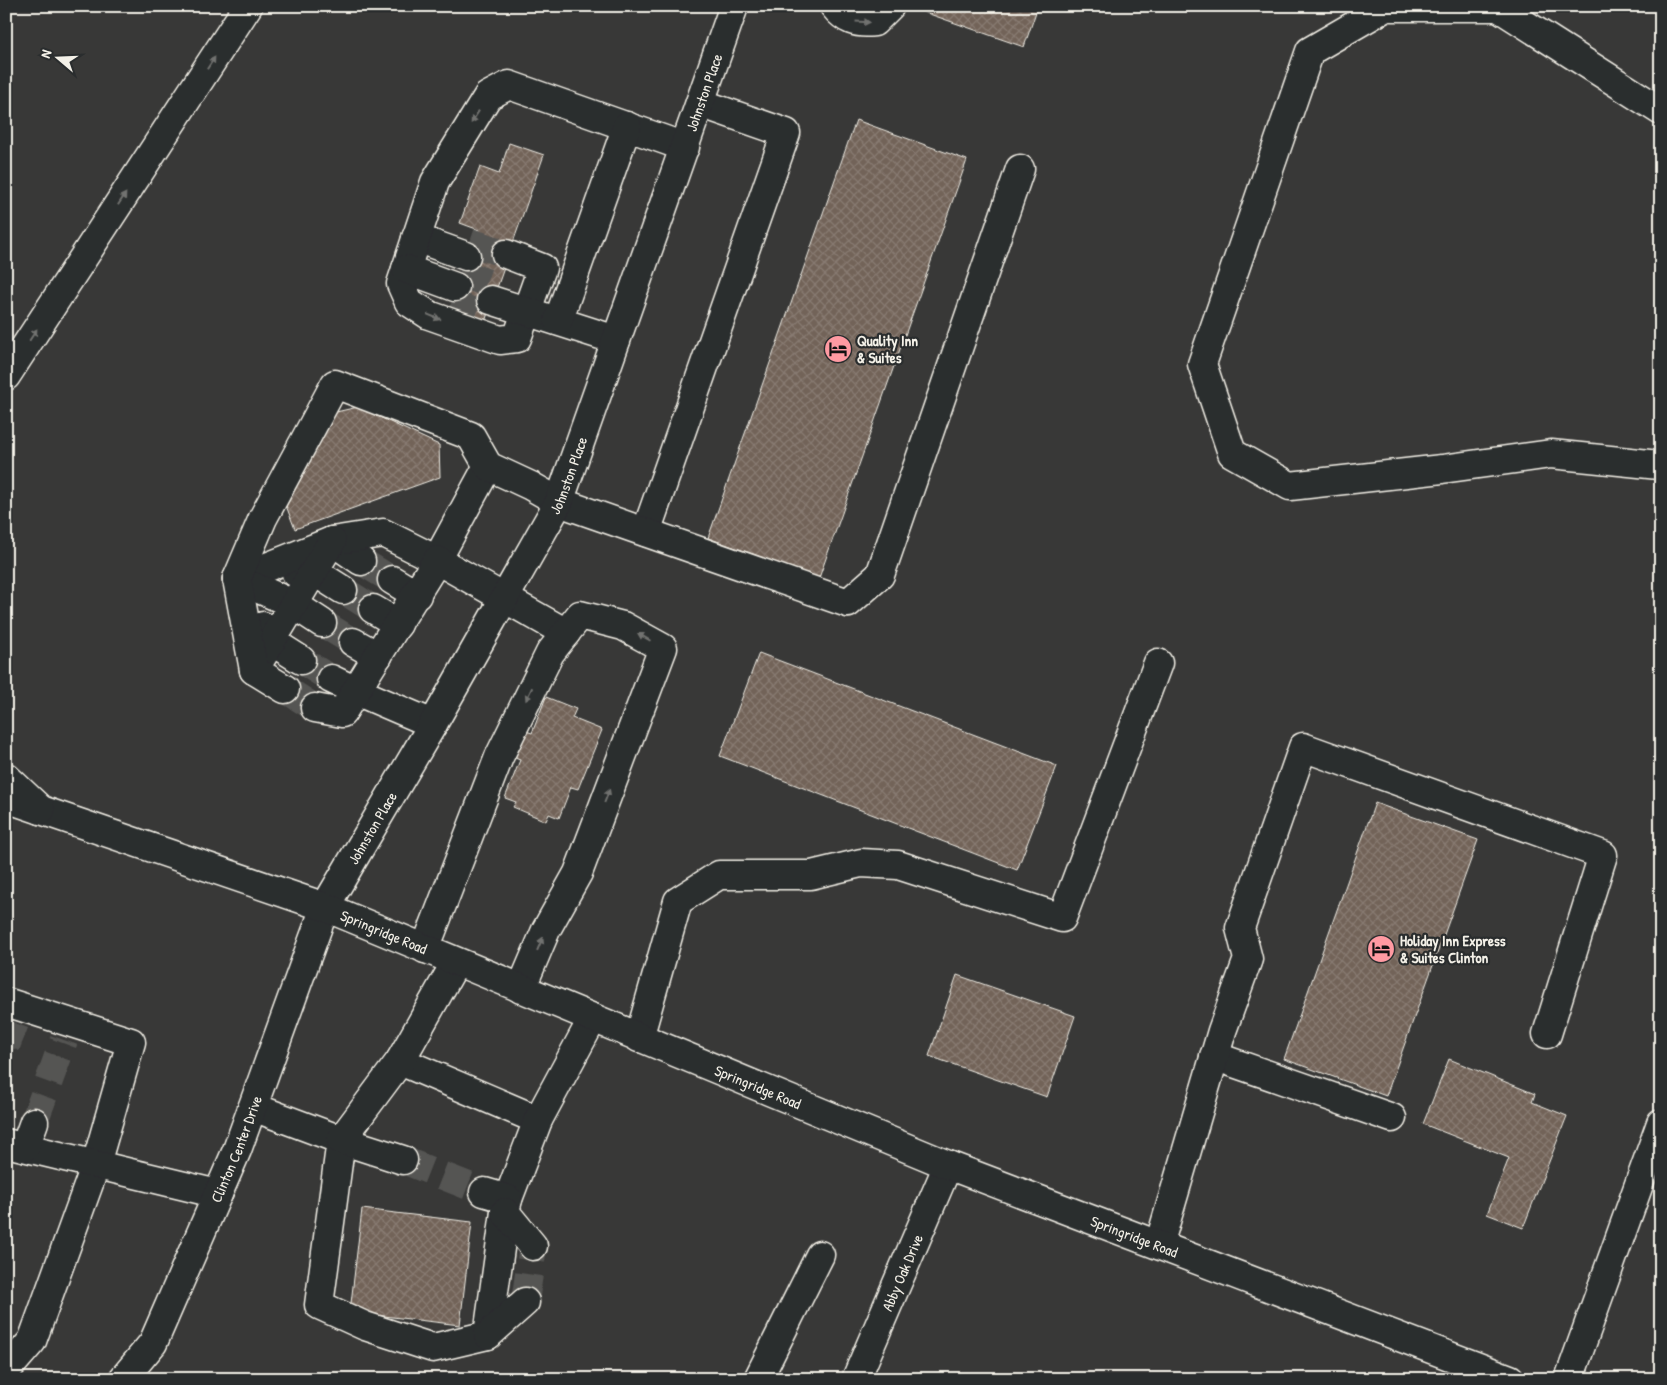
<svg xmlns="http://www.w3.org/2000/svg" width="1667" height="1385" viewBox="0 0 1667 1385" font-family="'Patrick Hand',sans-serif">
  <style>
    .building { fill: url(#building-cross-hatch); stroke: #f4f1e8 }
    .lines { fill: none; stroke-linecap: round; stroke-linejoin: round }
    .minor-tunnel { stroke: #545452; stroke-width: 28; stroke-dasharray: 28 14; stroke-linecap: butt }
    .minor-casing { stroke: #f4f1e8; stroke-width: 31 }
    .major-casing { stroke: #f4f1e8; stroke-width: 31 }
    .highway-casing { stroke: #f4f1e8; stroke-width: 31 }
    .minor { stroke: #2a2d2e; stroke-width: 28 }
    .major { stroke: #2a2d2e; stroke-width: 28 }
    .highway { stroke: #2a2d2e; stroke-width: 28 }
    .oneway { fill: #71726f }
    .labels { text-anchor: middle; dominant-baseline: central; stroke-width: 4.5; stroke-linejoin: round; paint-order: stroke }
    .street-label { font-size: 15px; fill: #f4f1e8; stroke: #2a2d2e }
    .poi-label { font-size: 15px; font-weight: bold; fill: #f4f1e8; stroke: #2a2d2e; text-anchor: start }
  </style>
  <defs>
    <pattern id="building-cross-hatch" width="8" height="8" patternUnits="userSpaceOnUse" patternTransform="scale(1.25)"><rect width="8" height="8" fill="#726359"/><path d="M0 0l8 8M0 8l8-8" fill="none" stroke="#877a71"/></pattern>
  </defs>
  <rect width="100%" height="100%" fill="#383837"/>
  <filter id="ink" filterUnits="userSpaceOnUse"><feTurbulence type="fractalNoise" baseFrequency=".02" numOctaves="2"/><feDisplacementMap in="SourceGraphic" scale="10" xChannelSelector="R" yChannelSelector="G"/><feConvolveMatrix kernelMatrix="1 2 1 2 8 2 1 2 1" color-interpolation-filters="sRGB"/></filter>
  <g filter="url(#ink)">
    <path class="building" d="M 916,6 L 1038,6 L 1024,47 L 915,9 Z
      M 856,120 L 967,160 L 819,578 L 708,538 Z
      M 509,143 L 544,155 L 482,330 L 447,318 L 479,230 L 460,223 L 480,167 L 499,174 Z
      M 358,407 L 439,445 L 440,477 L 295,529 L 285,503 L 336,412 Z
      M 759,653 L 1057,766 L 1017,870 L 720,756 Z
      M 546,697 L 576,709 L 572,718 L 602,730 L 578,789 L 571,787 L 559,818 L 549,814 L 546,821 L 513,807 L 516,802 L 505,798 L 520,760 L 515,758 L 526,731 L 532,733 Z
      M 1375,803 L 1478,840 L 1386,1096 L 1284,1059 Z
      M 957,975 L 1075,1016 L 1047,1097 L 929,1056 Z
      M 1449,1059 L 1535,1094 L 1532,1102 L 1567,1116 L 1523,1228 L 1487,1214 L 1509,1158 L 1423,1124 Z
      M 362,1209 L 472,1222 L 460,1325 L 350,1312 Z"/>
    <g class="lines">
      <path class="minor-tunnel" d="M 470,242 L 506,254
        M 460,273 L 496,286
        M 451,303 L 487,317
        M 361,561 L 392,580
        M 343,590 L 373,609
        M 322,623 L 353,642
        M 301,660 L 331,679
        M 285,689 L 315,708
        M 6,1046 L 15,1023
        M 34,1122 L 64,1040
        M 403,1160 L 484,1192
        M 525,1302 L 533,1246"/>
      <g class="minor-casing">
        <g id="minor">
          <path d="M 834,6 C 845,20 856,24 874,22 L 890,6"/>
          <path d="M 416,238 L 466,256"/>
          <path d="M 506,254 L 542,268 L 517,338 L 500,340 L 429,315 L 409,302 L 401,284 L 435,182 L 488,96 L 509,85 L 685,147"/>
          <path d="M 406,269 L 455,287"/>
          <path d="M 491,300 L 616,340"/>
          <path d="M 558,321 L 627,126"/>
          <path d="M 1659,465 L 1551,454 L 1442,469 L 1290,486 L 1232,453 L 1202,364 L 1310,51 L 1386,7 L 1498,7 L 1661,111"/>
          <path d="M 646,532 L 786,133 L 700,103"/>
          <path d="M 332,541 L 361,561"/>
          <path d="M 296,573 L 313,571 L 343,590"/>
          <path d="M 237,579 L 332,541 L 383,533 L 437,560 L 488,466"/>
          <path d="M 237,579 L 293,604 L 322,623"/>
          <path d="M 392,580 L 417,595"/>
          <path d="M 373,609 L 398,624"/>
          <path d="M 263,626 L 271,641 L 301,660"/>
          <path d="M 353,642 L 378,656"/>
          <path d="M 254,670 L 332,541"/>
          <path d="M 331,679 L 356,691 L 433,724"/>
          <path d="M 285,689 L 254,670 L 237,579 L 263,518 L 335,384 L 471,436 L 488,466 L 531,486 L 559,502 L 848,603 L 880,575 L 1020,169"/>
          <path d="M 315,708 L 342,713 L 437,560 L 566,633"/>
          <path d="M 425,949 L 499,757 L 550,653 L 580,615 L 623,626 L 663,648 L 578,873 L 546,930 L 521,989"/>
          <path d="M 6,1002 L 131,1042 L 96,1164 L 32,1341 L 6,1371"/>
          <path d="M 639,1038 L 678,901 L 719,875 L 811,875 L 861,863 L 898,865 L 1062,918 L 1158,663"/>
          <path d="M 1214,1056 L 1392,1118"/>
          <path d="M 400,1061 L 538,1120"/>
          <path d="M 253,1107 L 341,1140 L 319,1305 L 365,1326 L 433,1348 L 488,1335 L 505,1212 L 508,1199 L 538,1120 L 593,1018"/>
          <path d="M 6,1143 L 218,1194"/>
          <path d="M 25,1147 L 34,1122"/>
          <path d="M 403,1160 L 341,1140 L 400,1061 L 456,962"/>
          <path d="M 484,1192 L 508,1199"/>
          <path d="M 505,1212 L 533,1246"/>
          <path d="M 1159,1245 L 1222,1031 L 1248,959 L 1240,928 L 1303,747 L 1603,855 L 1547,1034"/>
          <path d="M 488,1335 L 525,1302"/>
          <path id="s1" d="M 123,1379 L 153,1343 L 237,1150 L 325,907 L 433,724 L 559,502 L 734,6"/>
          <path d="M 758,1379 L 820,1255"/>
          <path id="s2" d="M 856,1379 L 948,1165"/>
          <path d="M 1569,1379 L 1661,1123"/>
        </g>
      </g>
      <g class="major-casing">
        <g id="major">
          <path id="s3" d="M 6,798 L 325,907 L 948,1165 L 1510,1379"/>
        </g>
      </g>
      <g class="highway-casing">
        <path id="highway" d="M 6,376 L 248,6
          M 6,777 L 41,810"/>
      </g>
      <use href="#minor" class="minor"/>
      <use href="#major" class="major"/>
      <use href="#highway" class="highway"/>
    </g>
    <defs><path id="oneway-solid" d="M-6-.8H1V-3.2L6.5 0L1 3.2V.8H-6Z" transform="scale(1.25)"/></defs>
    <g class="oneway">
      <use href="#oneway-solid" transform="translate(863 22) rotate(4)"/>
      <use href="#oneway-solid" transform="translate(211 63) rotate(-57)"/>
      <use href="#oneway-solid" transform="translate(475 117) rotate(122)"/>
      <use href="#oneway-solid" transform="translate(122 199) rotate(-57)"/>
      <use href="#oneway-solid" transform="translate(434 317) rotate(22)"/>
      <use href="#oneway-solid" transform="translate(33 335) rotate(-57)"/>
      <use href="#oneway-solid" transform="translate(644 637) rotate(-150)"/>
      <use href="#oneway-solid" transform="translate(529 694) rotate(116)"/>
      <use href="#oneway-solid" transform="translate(607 796) rotate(-69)"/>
      <use href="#oneway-solid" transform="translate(540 944) rotate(-67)"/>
    </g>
  </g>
  <defs>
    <g id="hotel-disc" transform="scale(1.4375)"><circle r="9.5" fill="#ff9aa2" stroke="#2a2d2e"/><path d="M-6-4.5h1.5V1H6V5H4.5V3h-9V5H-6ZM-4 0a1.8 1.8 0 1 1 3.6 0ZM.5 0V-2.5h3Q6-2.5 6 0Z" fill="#111"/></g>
  </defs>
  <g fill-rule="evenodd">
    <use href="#hotel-disc" x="838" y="349"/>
    <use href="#hotel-disc" x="1381" y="949"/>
  </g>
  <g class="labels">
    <g class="street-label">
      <text stroke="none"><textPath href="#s1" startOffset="1418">Johnston Place</textPath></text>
      <text stroke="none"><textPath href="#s1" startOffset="1012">Johnston Place</textPath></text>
      <text stroke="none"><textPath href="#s1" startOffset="608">Johnston Place</textPath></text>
      <text stroke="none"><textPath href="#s3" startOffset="401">Springridge Road</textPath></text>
      <text stroke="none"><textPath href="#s3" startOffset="806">Springridge Road</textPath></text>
      <text stroke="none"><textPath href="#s1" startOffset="258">Clinton Center Drive</textPath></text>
      <text stroke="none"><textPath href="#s3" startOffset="1211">Springridge Road</textPath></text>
      <text stroke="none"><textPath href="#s2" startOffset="116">Abby Oak Drive</textPath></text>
    </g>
    <g class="poi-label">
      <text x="857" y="340">Quality Inn<tspan x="857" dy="17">&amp; Suites</tspan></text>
      <text x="1400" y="940">Holiday Inn Express<tspan x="1400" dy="17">&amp; Suites Clinton</tspan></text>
    </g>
  </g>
  <rect width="1667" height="1385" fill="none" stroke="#2a2d2e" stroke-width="25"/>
  <rect x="12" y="12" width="1642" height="1360" fill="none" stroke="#f4f1e8" stroke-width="2" filter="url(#ink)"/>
  <g transform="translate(58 58) rotate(289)" stroke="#2a2d2e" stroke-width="4" paint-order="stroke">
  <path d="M0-4L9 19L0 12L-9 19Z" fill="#f4f1e8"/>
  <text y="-8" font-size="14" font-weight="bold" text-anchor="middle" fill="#f4f1e8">N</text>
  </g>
</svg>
